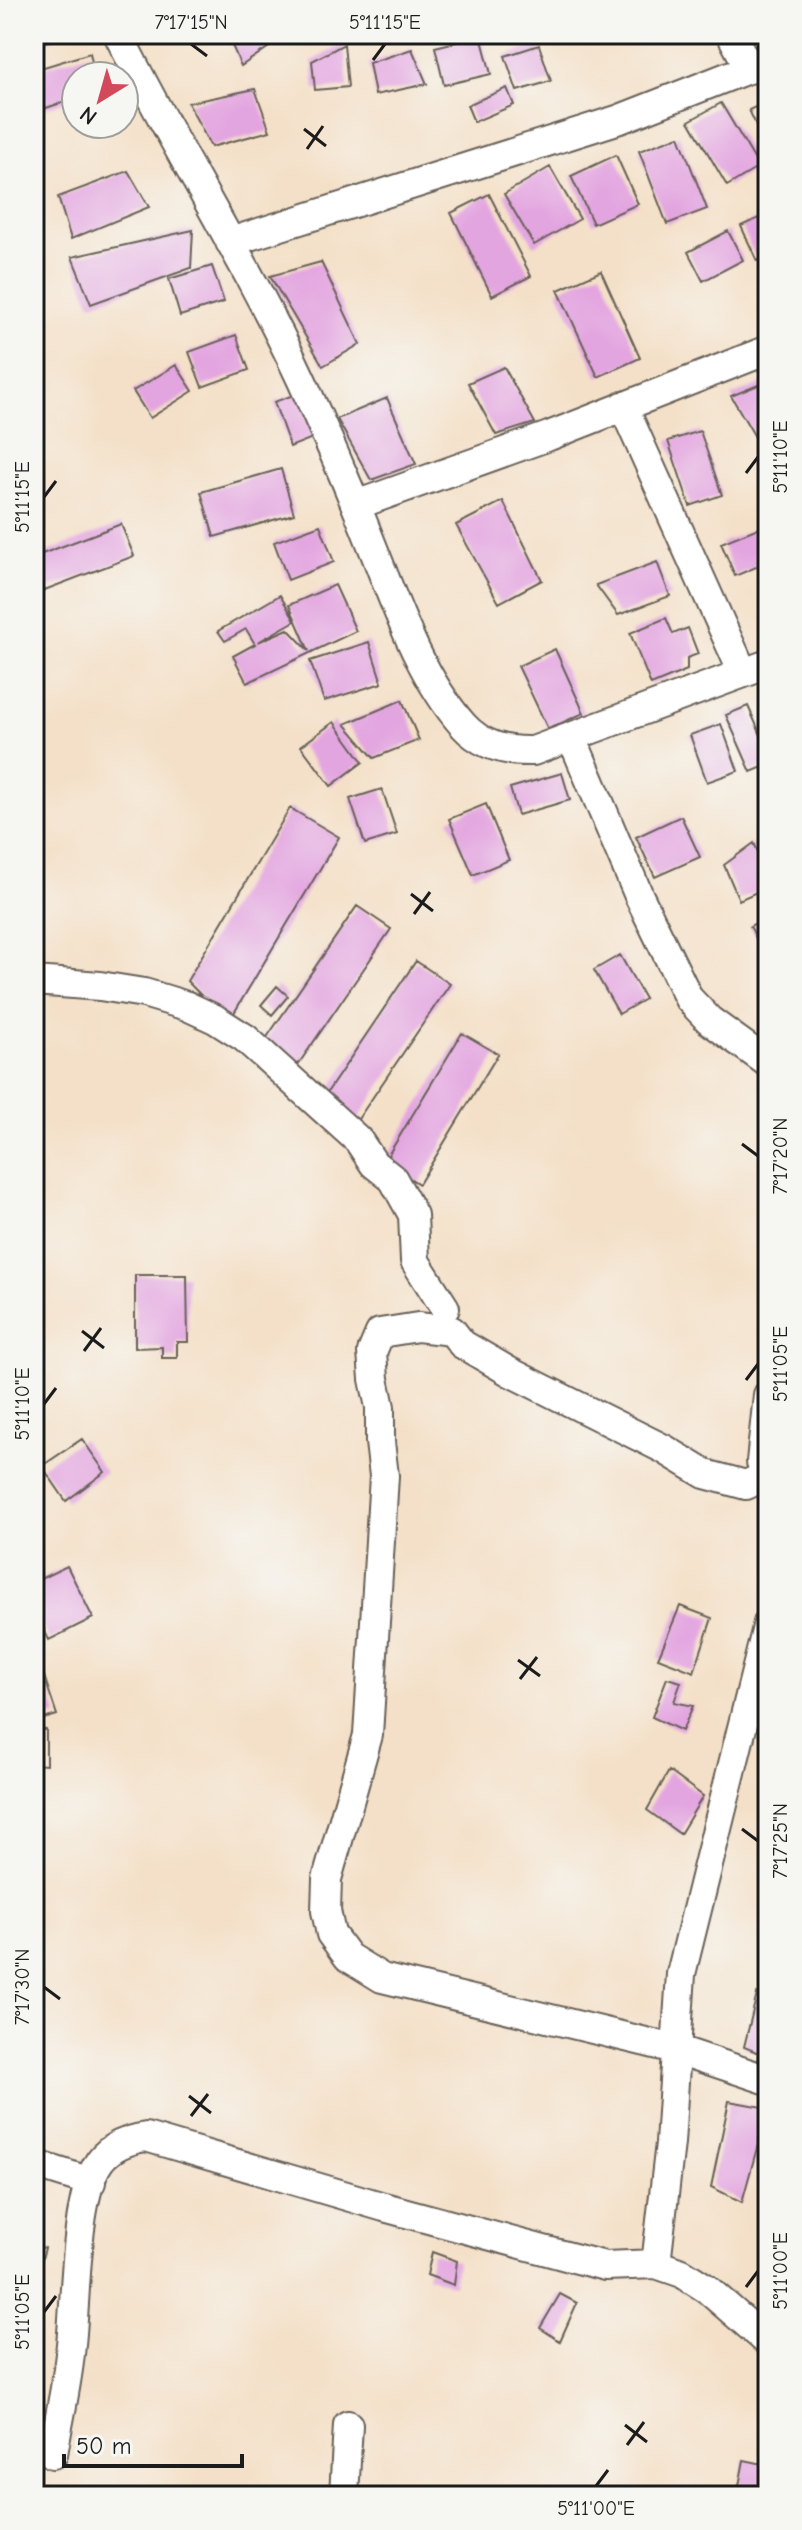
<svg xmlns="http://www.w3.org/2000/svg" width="802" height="2530" viewBox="0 0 802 2530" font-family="'Comic Neue',sans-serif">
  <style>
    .building { fill: #e3a5e0 }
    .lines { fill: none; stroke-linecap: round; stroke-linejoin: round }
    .minor-casing { stroke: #686158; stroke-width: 32 }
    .minor { stroke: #fff; stroke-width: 28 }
    .ticks { fill: none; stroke: #1c1c1c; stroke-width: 3 }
    .neatline { fill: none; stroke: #1c1c1c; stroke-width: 3 }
    .ticks-label { font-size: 20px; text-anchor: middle; fill: #1c1c1c }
  </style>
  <rect width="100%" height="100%" fill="#f6f6f2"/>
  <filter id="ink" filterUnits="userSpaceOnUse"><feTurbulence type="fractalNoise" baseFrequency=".0125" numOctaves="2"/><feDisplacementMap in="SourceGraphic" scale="16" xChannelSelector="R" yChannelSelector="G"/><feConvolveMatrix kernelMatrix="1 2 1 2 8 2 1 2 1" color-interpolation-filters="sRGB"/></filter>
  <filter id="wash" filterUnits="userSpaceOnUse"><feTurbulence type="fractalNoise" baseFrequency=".006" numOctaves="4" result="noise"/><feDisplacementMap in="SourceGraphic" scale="32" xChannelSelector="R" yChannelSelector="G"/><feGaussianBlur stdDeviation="1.8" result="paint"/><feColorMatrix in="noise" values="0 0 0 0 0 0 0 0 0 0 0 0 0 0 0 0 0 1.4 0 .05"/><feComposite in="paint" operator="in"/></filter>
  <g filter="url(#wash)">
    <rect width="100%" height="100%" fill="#f4e0c8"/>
    <g id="blocks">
      <path class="building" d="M 34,34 L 55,34 L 57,38 L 34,45 Z
        M 227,34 L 275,34 L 278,41 L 241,66 Z
        M 481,36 L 491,74 L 444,85 L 435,47 Z
        M 344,44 L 348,87 L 315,90 L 312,61 Z
        M 539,45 L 551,81 L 517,91 L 505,56 Z
        M 412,49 L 427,84 L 375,95 L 369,63 Z
        M 90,53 L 95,76 L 76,76 L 76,98 L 34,112 L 34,70 Z
        M 507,88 L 514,105 L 474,122 L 467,105 Z
        M 255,89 L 270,131 L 211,147 L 188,103 Z
        M 768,101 L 768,151 L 749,110 Z
        M 721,103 L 759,167 L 727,186 L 689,121 Z
        M 679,136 L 707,209 L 667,224 L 639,151 Z
        M 616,155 L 638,204 L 593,224 L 571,176 Z
        M 550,167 L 580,219 L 534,245 L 504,194 Z
        M 128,171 L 149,207 L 71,239 L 58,197 Z
        M 489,194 L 531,276 L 492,296 L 451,213 Z
        M 768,214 L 768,256 L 757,261 L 741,226 Z
        M 193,230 L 191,268 L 91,304 L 72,257 Z
        M 728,231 L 743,260 L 703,281 L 688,252 Z
        M 321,262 L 360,344 L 323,366 L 270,276 Z
        M 212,266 L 224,302 L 180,316 L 169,279 Z
        M 601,271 L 640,358 L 598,377 L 558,290 Z
        M 236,335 L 249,370 L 202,387 L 189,352 Z
        M 176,365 L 193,391 L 150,418 L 133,391 Z
        M 504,367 L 535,423 L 496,435 L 468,383 Z
        M 768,381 L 768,459 L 731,396 Z
        M 299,393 L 315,437 L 290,447 L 274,402 Z
        M 387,398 L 416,464 L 371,480 L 337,419 Z
        M 700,431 L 722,495 L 690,506 L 668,441 Z
        M 281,469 L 294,514 L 214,537 L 201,492 Z
        M 503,501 L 542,580 L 499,603 L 456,525 Z
        M 121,524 L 134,556 L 34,594 L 34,557 Z
        M 768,524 L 768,562 L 735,576 L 721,543 Z
        M 320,525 L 334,562 L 288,580 L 274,542 Z
        M 657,562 L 670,596 L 618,615 L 596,585 Z
        M 335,585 L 356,631 L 247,683 L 233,656 L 255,644 L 246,629 L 225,641 L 218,631 L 280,595 L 295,621 L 258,642 L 288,629 L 309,651 L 289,605 Z
        M 666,618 L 673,634 L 688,628 L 698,654 L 687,658 L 687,670 L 651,685 L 630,633 Z
        M 369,642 L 382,683 L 324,701 L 310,661 Z
        M 555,649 L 584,713 L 548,729 L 518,666 Z
        M 402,700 L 419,740 L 374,758 L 345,724 Z
        M 748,706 L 768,751 L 768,765 L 751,772 L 726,715 Z
        M 334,722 L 363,762 L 331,786 L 301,746 Z
        M 721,724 L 738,771 L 707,782 L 690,735 Z
        M 562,773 L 570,800 L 518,815 L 510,788 Z
        M 382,789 L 397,834 L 365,844 L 350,799 Z
        M 486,804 L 509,860 L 473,875 L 449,819 Z
        M 290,808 L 339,837 L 228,1023 L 187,981 Z
        M 681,816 L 700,857 L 655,877 L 636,837 Z
        M 754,843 L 768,874 L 768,887 L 739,900 L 724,865 Z
        M 357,906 L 391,929 L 295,1069 L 261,1046 Z
        M 768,917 L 768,962 L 750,926 Z
        M 620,955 L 645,999 L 619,1014 L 594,970 Z
        M 416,961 L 450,984 L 354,1125 L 320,1103 Z
        M 277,986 L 288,996 L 272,1015 L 261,1005 Z
        M 462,1033 L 498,1054 L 419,1184 L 384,1162 Z
        M 135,1275 L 187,1275 L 188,1342 L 177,1342 L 177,1358 L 162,1358 L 162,1347 L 135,1348 Z
        M 82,1439 L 105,1472 L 66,1501 L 42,1466 Z
        M 67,1566 L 93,1618 L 49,1640 L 39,1619 L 34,1621 L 34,1582 Z
        M 680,1606 L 712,1618 L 694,1672 L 658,1658 Z
        M 42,1670 L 57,1715 L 34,1722 L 34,1672 Z
        M 667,1678 L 681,1682 L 674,1702 L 693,1706 L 682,1731 L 652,1717 Z
        M 34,1729 L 46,1730 L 46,1765 L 34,1764 Z
        M 669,1771 L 703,1796 L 680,1834 L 647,1810 Z
        M 757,1994 L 768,1997 L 768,2070 L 757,2067 L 759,2053 L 744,2047 Z
        M 729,2101 L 768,2108 L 742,2202 L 711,2187 Z
        M 34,2246 L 45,2248 L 35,2283 L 34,2283 Z
        M 432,2252 L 457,2261 L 454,2285 L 427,2275 Z
        M 560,2294 L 577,2303 L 560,2341 L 540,2328 Z
        M 744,2460 L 768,2465 L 768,2496 L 737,2496 Z"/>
    </g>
  </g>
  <g filter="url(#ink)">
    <use href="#blocks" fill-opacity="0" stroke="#686158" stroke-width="2"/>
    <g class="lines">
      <g class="minor-casing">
        <path id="minor" d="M 118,34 C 176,151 247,262 302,381 C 327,436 351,492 373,548 C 397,608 420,676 463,725 C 482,746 506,752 533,751 L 768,664
          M 731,34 L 750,69
          M 230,242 L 620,119 L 768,61
          M 623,406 L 743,673
          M 356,505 L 549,436 L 768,350
          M 572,738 L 639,896 L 689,999 L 709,1020 L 768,1063
          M 34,981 L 100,986 L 144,993 L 187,1006 L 215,1019 L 245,1038 L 358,1140 L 374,1164 L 393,1179 L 413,1215 L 415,1261 L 445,1308
          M 768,1395 L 761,1462 L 768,1475
          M 767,1475 L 746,1485 L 705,1474 L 664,1449 L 510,1372 L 462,1344 L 452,1331 L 418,1327 L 380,1333 L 372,1352 L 374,1379 L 380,1407 L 380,1442 L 384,1476 L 368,1735 L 327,1879 L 326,1911 L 331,1934 L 348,1957 L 382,1978 L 675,2049 L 768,2080
          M 34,2164 L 91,2182
          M 656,2264 L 670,2143 L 681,1974 L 768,1623
          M 53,2454 C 59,2418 68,2381 71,2344 C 76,2299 75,2205 96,2167 C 106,2148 126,2140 146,2137 L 384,2207 L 566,2256 L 605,2266 L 656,2264 L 682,2273 L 707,2289 L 768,2342
          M 344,2496 L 348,2425"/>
      </g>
      <use href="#minor" class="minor"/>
    </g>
  </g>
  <path class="ticks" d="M 191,44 L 207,56M 373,60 L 385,44M 304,129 L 326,146M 307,149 L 323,126M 746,473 L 758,457M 44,497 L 56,481M 411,894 L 433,911M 414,914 L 430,892M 742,1144 L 758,1156M 82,1331 L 104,1348M 84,1351 L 101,1328M 746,1380 L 758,1364M 44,1404 L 56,1388M 518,1660 L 540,1676M 520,1679 L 537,1657M 742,1829 L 758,1841M 44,1987 L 60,1999M 189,2096 L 211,2113M 191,2116 L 208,2094M 746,2287 L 758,2271M 44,2312 L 56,2296M 625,2425 L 647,2442M 627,2445 L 644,2422M 596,2486 L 608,2470"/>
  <rect width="802" height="2530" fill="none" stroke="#f6f6f2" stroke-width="88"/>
  <g transform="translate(100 100) rotate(217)"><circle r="38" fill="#f6f6f2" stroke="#9f9f9c" stroke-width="2"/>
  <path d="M0-6L14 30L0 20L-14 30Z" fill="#d1495b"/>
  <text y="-12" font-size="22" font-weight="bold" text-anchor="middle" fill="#1c1c1c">N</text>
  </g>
  <path d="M64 2454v12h178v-12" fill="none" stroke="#1c1c1c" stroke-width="4"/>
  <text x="76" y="2454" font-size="24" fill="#1c1c1c" stroke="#f6f6f2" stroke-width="6" paint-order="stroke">50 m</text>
  <rect x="44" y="44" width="714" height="2442" class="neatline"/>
  <g class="ticks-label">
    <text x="191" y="29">7°17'15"N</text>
    <text x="385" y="29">5°11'15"E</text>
    <text transform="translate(780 457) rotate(-90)" y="7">5°11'10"E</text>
    <text transform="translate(22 497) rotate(-90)" y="7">5°11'15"E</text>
    <text transform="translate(780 1156) rotate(-90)" y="7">7°17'20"N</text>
    <text transform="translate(780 1364) rotate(-90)" y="7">5°11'05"E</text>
    <text transform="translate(22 1404) rotate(-90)" y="7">5°11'10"E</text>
    <text transform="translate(780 1841) rotate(-90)" y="7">7°17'25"N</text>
    <text transform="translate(22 1987) rotate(-90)" y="7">7°17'30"N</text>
    <text transform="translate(780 2271) rotate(-90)" y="7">5°11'00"E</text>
    <text transform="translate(22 2312) rotate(-90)" y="7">5°11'05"E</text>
    <text x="596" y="2515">5°11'00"E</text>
  </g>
</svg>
